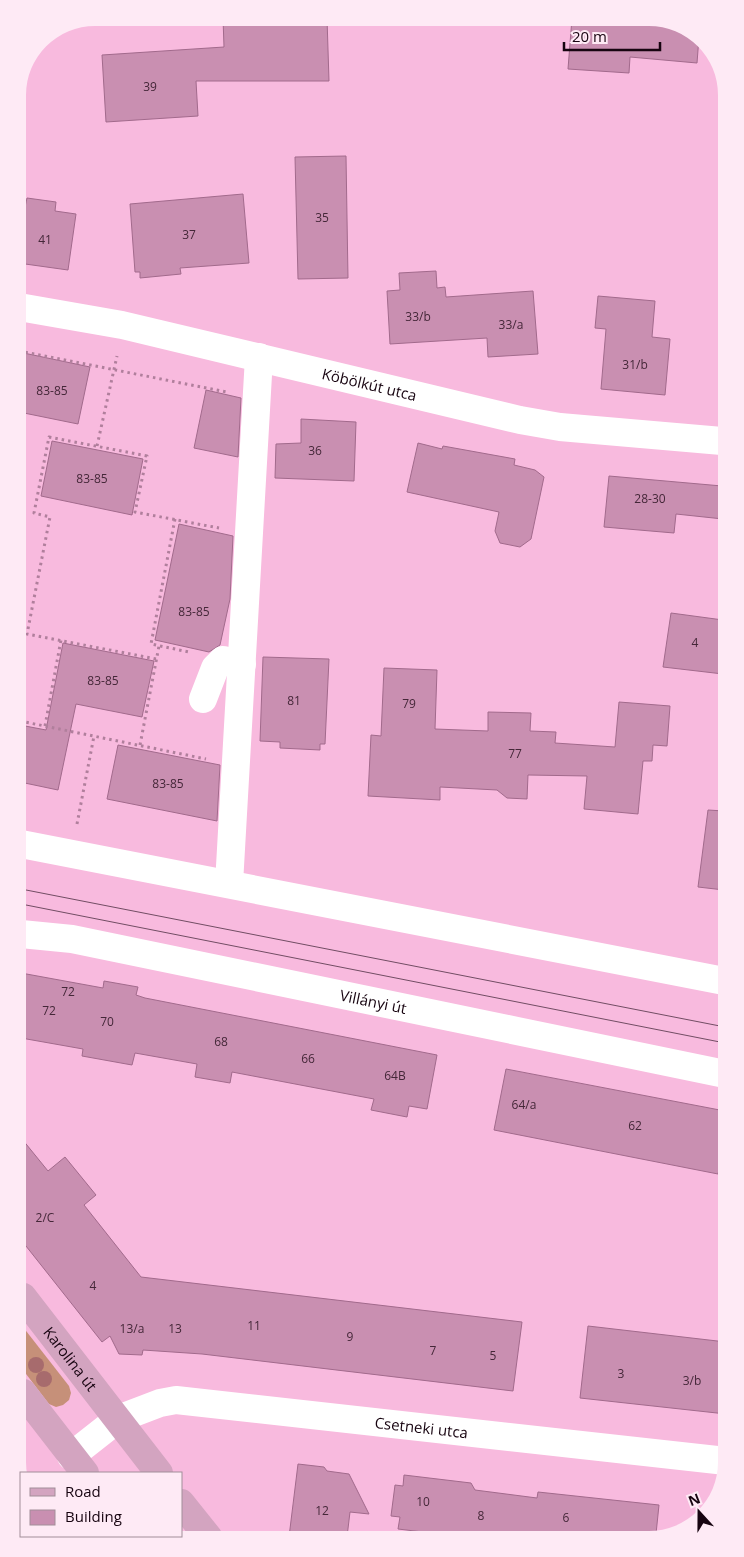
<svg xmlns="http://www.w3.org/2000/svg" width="744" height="1557" viewBox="0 0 744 1557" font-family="'Open Sans',sans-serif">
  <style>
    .green { fill: #c69079 }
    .building { fill: #c98fb1; stroke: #a26a8c }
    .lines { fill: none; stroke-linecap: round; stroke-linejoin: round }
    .path { stroke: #b07f9c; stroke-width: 3; stroke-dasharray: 2.5 4; stroke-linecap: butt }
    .minor { stroke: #fff; stroke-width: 28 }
    .major { stroke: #d3a4c0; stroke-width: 28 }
    .tram { stroke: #714d63; stroke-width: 1 }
    .tree { fill: #a76b6d }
    .labels { text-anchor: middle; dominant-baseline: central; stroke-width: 4; stroke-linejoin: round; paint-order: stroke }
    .number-label { font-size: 12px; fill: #442738 }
    .street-label { font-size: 15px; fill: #170410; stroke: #feeaf5 }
  </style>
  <rect width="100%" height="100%" fill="#f8bade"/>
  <path class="green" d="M 23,1327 L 69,1386 L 71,1393 L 69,1400 L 63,1405 L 56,1407 L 49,1404 L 23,1370 Z"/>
  <path class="building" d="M 223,18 L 327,18 L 329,81 L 196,81 L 198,116 L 106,122 L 102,55 L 224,47 Z
    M 572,18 L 654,18 L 696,33 L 699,37 L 697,63 L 630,57 L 629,73 L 568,69 Z
    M 346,156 L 348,278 L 298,279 L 295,157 Z
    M 243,194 L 249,263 L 180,268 L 181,274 L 140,278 L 140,272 L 135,272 L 130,204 Z
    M 27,198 L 56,202 L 55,211 L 76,214 L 68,270 L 18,263 L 18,206 L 25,207 Z
    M 436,271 L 437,288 L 445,287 L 446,297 L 533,291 L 538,354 L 488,357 L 487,338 L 390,344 L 387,291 L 400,290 L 399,273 Z
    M 598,296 L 655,301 L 652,337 L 670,339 L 665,395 L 601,389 L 606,329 L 595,328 Z
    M 19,352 L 90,367 L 78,424 L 19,412 Z
    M 206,390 L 241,398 L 238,457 L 194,448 Z
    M 301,419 L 356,422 L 354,481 L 275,478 L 276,444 L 301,443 Z
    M 52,441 L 143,459 L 132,515 L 41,496 Z
    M 418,443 L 442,449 L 443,446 L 515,459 L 514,465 L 535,470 L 544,477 L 531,539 L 520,547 L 500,543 L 495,531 L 499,512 L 407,492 Z
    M 609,476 L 722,486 L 723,519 L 676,514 L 674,533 L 604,527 Z
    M 179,524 L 233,536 L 230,599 L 220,645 L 209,652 L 155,640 Z
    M 671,613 L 723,620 L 723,674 L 663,667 Z
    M 63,643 L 154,661 L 142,717 L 76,704 L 58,790 L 20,782 L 20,725 L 46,730 Z
    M 263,657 L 329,659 L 325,744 L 320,744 L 320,750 L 280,748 L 280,742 L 260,741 Z
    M 384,668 L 437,670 L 435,729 L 488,731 L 488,712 L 531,713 L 530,731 L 556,732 L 555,743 L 615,747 L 619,702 L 670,706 L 667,746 L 653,745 L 652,761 L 643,761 L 638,814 L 584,809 L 587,776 L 528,775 L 527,799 L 507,798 L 497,790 L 440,787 L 440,800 L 368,796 L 371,735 L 381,736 Z
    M 118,745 L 220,765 L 217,821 L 107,799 Z
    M 708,810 L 724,811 L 724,890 L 698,887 Z
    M 21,973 L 103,988 L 104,981 L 138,987 L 136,995 L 145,998 L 437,1055 L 427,1109 L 409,1106 L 407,1117 L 371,1110 L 374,1099 L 232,1072 L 230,1083 L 195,1077 L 197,1064 L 135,1053 L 132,1065 L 82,1056 L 83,1049 L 21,1038 Z
    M 506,1069 L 725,1111 L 725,1150 L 723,1151 L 718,1174 L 494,1130 Z
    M 22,1139 L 48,1171 L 65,1157 L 96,1195 L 84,1205 L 141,1277 L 522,1322 L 513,1391 L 202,1354 L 143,1350 L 142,1355 L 119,1354 L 110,1336 L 102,1342 L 22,1241 Z
    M 588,1326 L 726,1342 L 726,1414 L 580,1398 Z
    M 298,1464 L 324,1467 L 327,1471 L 349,1474 L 369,1514 L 350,1512 L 347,1537 L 289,1537 Z
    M 404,1475 L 471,1483 L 475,1490 L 537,1498 L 538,1492 L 659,1505 L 656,1534 L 456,1536 L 398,1529 L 400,1517 L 391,1516 L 395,1485 L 403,1486 Z"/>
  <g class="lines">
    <path class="path" d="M 19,351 L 227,392
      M 97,446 L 117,356
      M 175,519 L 151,644 L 189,652
      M 156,659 L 27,634 L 50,517 L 34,513 L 49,437 L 147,456 L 135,512 L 219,528
      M 20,721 L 206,759
      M 45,726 L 61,640
      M 140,745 L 159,646
      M 77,824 L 94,736"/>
    <g class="minor">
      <path id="s1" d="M 19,307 L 122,325 L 520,420 L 560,427 L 722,441"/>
      <path d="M 203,699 L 215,668 L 223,660 L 242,664"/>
      <path d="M 21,844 L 724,981"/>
      <path d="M 229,884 L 259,357"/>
      <path id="s2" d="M 21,934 L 72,939 L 725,1074"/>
      <path id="s3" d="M 71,1456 L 118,1419 L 160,1403 L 176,1400 L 726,1461"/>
    </g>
    <g class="major">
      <path id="s4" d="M 23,1297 L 159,1473"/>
      <path d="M 23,1393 L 85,1473"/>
      <path d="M 181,1503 L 209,1538"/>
      <path d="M 135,1536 L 137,1539"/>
    </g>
    <path class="tram" d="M 21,889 L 725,1027
      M 21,904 L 725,1043"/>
  </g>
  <g class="tree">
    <circle cx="36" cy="1365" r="8"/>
    <circle cx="44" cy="1379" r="8"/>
  </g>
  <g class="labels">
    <g class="number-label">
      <text x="150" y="86">39</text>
      <text x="322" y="217">35</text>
      <text x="189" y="234">37</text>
      <text x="45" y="239">41</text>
      <text x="418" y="316">33/b</text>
      <text x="511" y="324">33/a</text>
      <text x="635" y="364">31/b</text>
      <text x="52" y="390">83-85</text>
      <text x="315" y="450">36</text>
      <text x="92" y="478">83-85</text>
      <text x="650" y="498">28-30</text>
      <text x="194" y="611">83-85</text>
      <text x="695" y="642">4</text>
      <text x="103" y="680">83-85</text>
      <text x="294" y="700">81</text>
      <text x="409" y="703">79</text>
      <text x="515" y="753">77</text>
      <text x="168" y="783">83-85</text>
      <text x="68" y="991">72</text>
      <text x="49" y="1010">72</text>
      <text x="107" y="1021">70</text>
      <text x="221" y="1041">68</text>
      <text x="308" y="1058">66</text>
      <text x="395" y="1075">64B</text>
      <text x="524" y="1104">64/a</text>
      <text x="635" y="1125">62</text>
      <text x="45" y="1217">2/C</text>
      <text x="93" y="1285">4</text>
      <text x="254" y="1325">11</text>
      <text x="132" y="1328">13/a</text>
      <text x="175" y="1328">13</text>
      <text x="350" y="1336">9</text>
      <text x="433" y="1350">7</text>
      <text x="493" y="1355">5</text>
      <text x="621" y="1373">3</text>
      <text x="692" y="1380">3/b</text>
      <text x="423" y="1501">10</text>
      <text x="322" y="1510">12</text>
      <text x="481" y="1515">8</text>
      <text x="566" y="1517">6</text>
    </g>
    <g class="street-label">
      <text stroke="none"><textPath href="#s1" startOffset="359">Köbölkút utca</textPath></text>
      <text stroke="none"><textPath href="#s2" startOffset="359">Villányi út</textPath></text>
      <text stroke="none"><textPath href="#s4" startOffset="78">Karolina út</textPath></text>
      <text stroke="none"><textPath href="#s3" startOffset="368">Csetneki utca</textPath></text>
    </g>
  </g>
  <path d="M0 0H744V1557H0ZM95 26H649A69 69 0 0 1 718 95V1462A69 69 0 0 1 649 1531H95A69 69 0 0 1 26 1462V95A69 69 0 0 1 95 26Z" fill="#feeaf5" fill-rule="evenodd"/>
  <rect x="20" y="1472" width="162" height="65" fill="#feeaf5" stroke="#a28e99"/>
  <rect x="30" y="1488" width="25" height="8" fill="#d3a4c0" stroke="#a28e99"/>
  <text x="65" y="1497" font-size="15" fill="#170410">Road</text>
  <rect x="30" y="1510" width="25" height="15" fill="#c98fb1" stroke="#a28e99"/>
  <text x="65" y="1522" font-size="15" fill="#170410">Building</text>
  <g transform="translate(699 1512) rotate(339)" stroke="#feeaf5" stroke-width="4" paint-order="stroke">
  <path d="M0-4L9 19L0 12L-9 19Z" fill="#170410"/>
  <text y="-8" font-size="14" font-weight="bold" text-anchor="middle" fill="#170410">N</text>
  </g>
  <path d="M564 42v8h96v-8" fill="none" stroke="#170410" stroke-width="2.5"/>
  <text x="572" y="42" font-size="15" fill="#170410" stroke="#feeaf5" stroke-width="4" paint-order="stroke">20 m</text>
</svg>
